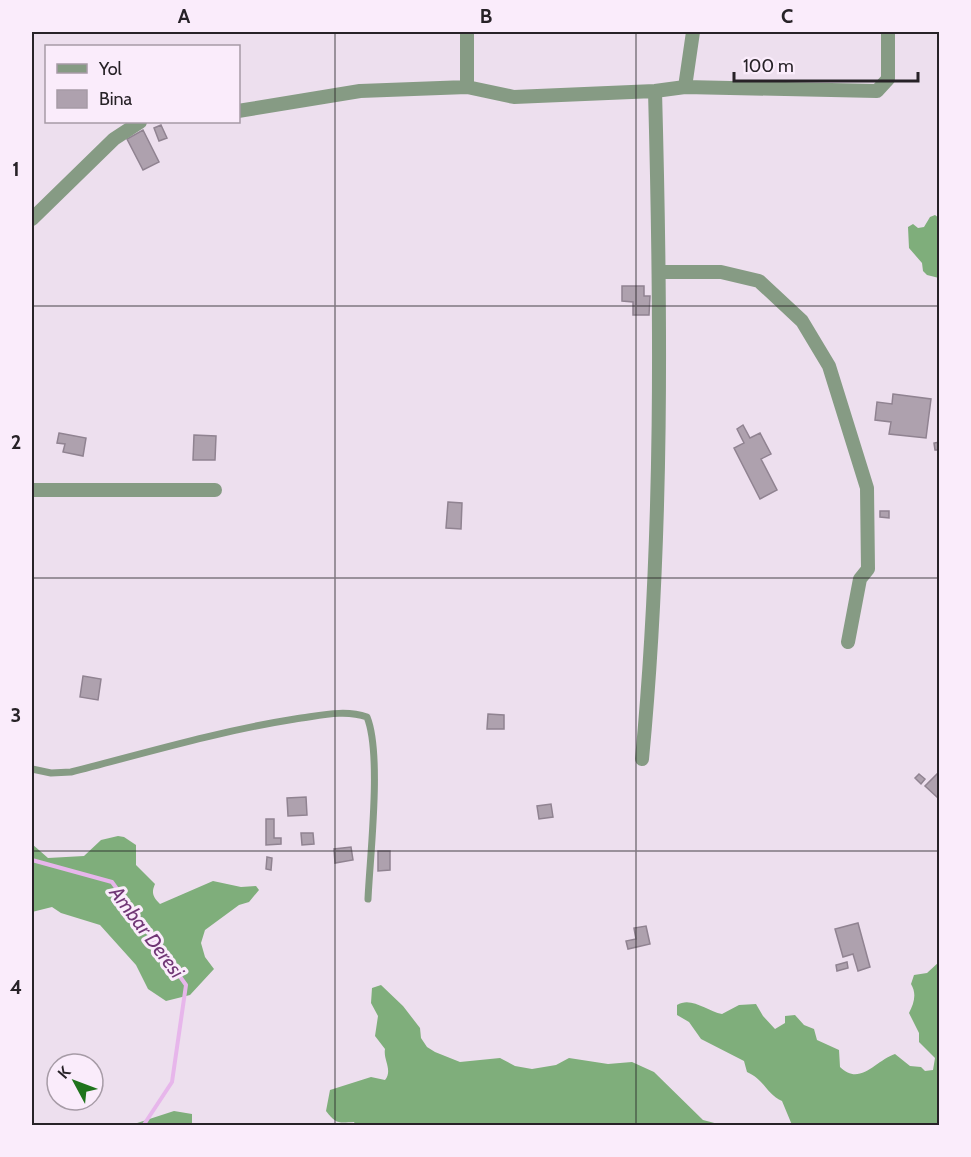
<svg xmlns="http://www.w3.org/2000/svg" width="971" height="1157" viewBox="0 0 971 1157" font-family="Cabin,sans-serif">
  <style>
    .forest { fill: #7fae7b }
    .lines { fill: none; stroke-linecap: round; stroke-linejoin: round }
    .stream { stroke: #e7b6eb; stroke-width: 4 }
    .building { fill: #aea1ae; stroke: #908391; stroke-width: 1.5 }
    .service { stroke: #869b84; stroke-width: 7 }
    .minor { stroke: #869b84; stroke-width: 14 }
    .grid { fill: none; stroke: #272227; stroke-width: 1.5; stroke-opacity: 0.55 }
    .labels { text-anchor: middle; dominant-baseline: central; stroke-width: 6; stroke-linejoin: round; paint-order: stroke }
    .water-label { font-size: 20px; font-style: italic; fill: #713776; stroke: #faecfb }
    .neatline { fill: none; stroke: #272227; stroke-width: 2 }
    .grid-label { font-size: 20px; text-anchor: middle; font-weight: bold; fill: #272227 }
  </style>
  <rect width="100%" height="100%" fill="#eddfee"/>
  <path class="forest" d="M 935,215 L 939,218 L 939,278 L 927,275 L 923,271 L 922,263 L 909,248 L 908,227 L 913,224 L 918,228 L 924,227 L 930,217 Z
    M 118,836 L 124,837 L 136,845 L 136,865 L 155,884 C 151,893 153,897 160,904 L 213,881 L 241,887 L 256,886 L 259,890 L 249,902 L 239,905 L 205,930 L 201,943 L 205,957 L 214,969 L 190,995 L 166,1001 L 148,989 L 136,965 L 100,925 L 61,913 L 52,907 L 32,912 L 32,844 L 48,858 L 84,856 L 101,840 Z
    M 939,962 L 939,1125 L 792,1125 L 782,1101 C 766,1094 765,1080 747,1072 L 744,1061 L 701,1039 L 689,1022 L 677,1015 L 677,1005 C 691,996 707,1011 722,1014 L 739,1005 L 756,1004 L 763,1016 L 775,1029 L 785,1023 L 785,1016 L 795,1015 L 804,1025 L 814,1029 L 817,1040 L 839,1050 L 840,1067 C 860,1087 876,1060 895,1054 L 910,1066 L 921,1067 L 925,1071 L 933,1070 L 935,1058 L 919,1042 L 919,1033 L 909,1013 C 914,1003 917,994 911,984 L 914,975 L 927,973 Z
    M 381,985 L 403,1006 L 420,1028 L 421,1038 L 427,1047 L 435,1052 L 460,1062 L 500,1058 L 515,1066 L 532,1069 L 556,1065 L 569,1058 L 608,1064 L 632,1062 L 654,1072 L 703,1120 L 722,1125 L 356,1126 L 354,1122 C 338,1123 336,1124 326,1111 L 330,1090 L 371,1077 L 385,1080 C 393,1070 383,1060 385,1049 L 375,1036 L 378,1016 L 371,1003 L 372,988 Z
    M 174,1111 L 192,1114 L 192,1125 L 131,1125 Z"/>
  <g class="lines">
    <path class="stream" d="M 32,860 L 112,882 L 186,985 L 172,1082 L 143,1126"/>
  </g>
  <path class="building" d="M 161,125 L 167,138 L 159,141 L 154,128 Z
    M 143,130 L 159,162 L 143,170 L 127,139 Z
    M 622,286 L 644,286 L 644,296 L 650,296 L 649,315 L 633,315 L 633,302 L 622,301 Z
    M 893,394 L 931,399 L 926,438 L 889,434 L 891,422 L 875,420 L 877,402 L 892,404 Z
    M 743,425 L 750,438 L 760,433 L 771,454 L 761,459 L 777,490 L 760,499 L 734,448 L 744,443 L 737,429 Z
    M 59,433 L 86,438 L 83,456 L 63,452 L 65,444 L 57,443 Z
    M 194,435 L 216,436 L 215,460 L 193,460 Z
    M 940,442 L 940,450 L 935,450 L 934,443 Z
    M 448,502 L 462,503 L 461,529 L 446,528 Z
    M 880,511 L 889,511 L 889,518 L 880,517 Z
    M 83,676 L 101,679 L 98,700 L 80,697 Z
    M 488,714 L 504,715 L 504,729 L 487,729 Z
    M 919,774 L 925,779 L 921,784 L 915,778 Z
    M 937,774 L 940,776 L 940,795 L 937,797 L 925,786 Z
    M 306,797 L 307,815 L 288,816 L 287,798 Z
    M 551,804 L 553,817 L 539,819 L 537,806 Z
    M 266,819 L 274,819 L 274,838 L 281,838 L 281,844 L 266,845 Z
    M 301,833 L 313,833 L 314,844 L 302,845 Z
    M 351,847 L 353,860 L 335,863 L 334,849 Z
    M 378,851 L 390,851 L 390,870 L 378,871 Z
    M 267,857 L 272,858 L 271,870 L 266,869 Z
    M 858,923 L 870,967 L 858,971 L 853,954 L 843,957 L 835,929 Z
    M 646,926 L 650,944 L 628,949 L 626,941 L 636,939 L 634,928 Z
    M 847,962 L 848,968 L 837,971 L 836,965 Z"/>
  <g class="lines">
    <path class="service" d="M 32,769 L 51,773 L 71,772 C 145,753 219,731 295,719 C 319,716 344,709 367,717 C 382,754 370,855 368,899"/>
    <path class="minor" d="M 467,32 L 467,87
      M 685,87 L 693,32
      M 238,111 L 360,91 L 467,87 L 514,97 L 655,91 L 685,87 L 877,91 L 888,79 L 888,32
      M 32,219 L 114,139 L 140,122
      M 660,272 L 721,272 L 759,281 L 802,321 L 829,366 L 867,488 L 868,569 L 860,579 L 848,642
      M 32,490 L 215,490
      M 642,759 C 663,538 661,314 655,91"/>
  </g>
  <path class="grid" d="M 335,32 L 335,1126M 636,32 L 636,1126M 32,306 L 940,306M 32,578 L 940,578M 32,851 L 940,851"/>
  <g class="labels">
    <g class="water-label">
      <text transform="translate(147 932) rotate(53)">Ambar Deresi</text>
    </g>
  </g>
  <rect width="971" height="1157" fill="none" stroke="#faecfb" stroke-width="66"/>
  <rect x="45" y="45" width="195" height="78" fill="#faecfb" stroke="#a69ba6" stroke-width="1.5"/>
  <rect x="57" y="64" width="30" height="9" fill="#869b84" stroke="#a69ba6" stroke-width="1.5"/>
  <text x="99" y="75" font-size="18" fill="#272227">Yol</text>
  <rect x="57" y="90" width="30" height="18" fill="#aea1ae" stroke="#a69ba6" stroke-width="1.5"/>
  <text x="99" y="105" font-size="18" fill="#272227">Bina</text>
  <g transform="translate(75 1082) rotate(311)"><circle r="28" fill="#faecfb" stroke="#a69ba6" stroke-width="1.5"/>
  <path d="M0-4.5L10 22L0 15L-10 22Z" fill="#1f731c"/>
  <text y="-9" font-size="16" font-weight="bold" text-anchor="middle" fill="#272227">K</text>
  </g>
  <path d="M734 72v9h184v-9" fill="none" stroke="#272227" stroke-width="3"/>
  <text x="743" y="72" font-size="18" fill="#272227" stroke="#faecfb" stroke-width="4.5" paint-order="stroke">100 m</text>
  <rect x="33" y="33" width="905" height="1091" class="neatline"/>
  <g class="grid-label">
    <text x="184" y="23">A</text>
    <text x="486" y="23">B</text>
    <text x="787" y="23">C</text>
    <text x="16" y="176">1</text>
    <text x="16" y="449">2</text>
    <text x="16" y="722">3</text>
    <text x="16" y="994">4</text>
  </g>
</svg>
